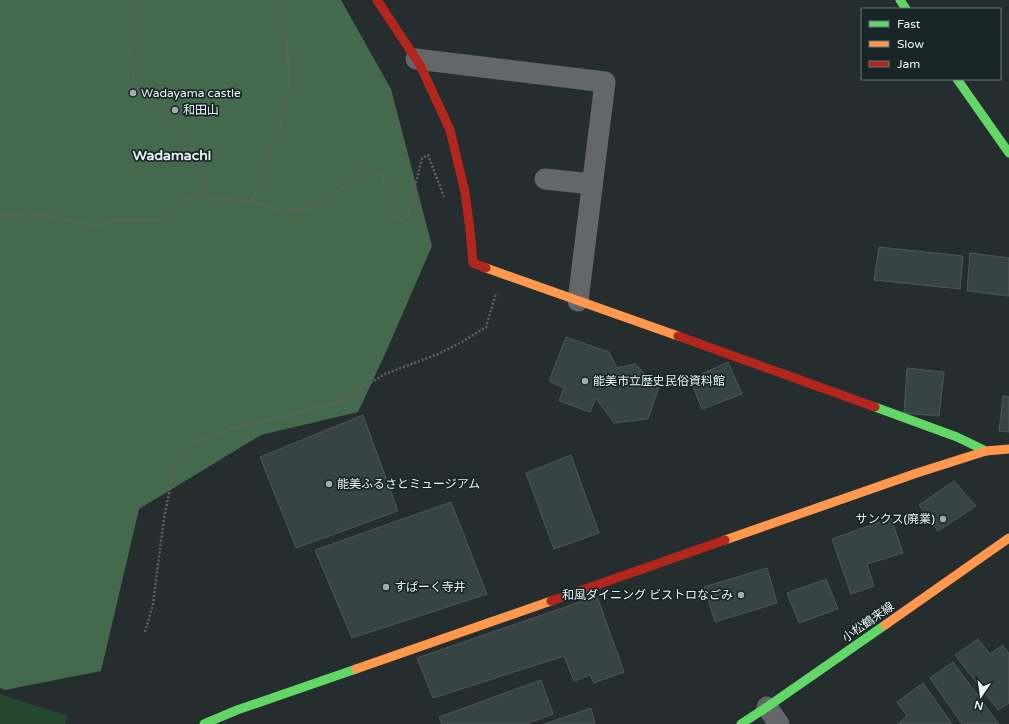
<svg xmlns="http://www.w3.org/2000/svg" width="1009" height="724" viewBox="0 0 1009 724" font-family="'Varela Round','Noto Sans JP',sans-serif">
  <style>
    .green { fill: #25482f }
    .forest { fill: #44694d }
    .building { fill: #364543; stroke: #505555 }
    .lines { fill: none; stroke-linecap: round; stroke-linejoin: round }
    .path { stroke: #5e6263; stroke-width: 2.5; stroke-dasharray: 2 2; stroke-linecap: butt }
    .street { stroke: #646768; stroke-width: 21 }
    .fast { stroke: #63d668; stroke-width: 9 }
    .slow { stroke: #ff974d; stroke-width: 9 }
    .jam { stroke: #b3261e; stroke-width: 9 }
    .poi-dot { fill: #a4acad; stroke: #182627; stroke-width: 1.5 }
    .labels { text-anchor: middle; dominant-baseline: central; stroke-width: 3.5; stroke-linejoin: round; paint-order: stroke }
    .poi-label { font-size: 12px; fill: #e8f1f1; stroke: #182627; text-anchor: start }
    .street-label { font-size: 12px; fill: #e8f1f1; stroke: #182627 }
    .quarter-label { font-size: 14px; font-weight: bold; fill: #e8f1f1; stroke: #182627 }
  </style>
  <rect width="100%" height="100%" fill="#262d2e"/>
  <path class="green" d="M 0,694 L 68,716 L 65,724 L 0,724 Z"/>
  <path class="forest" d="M 0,0 L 341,0 L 391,89 L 432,246 L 386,352 L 358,412 L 261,435 L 139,509 L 101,671 L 5,690 L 0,688 Z"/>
  <path class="building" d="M 879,247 L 963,256 L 960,289 L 874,280 Z
    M 970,253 L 1009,258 L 1009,296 L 967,291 Z
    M 566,337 L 609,352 L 617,368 L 635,364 L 659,387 L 648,419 L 614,423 L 596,398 L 590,412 L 559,401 L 564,388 L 549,381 Z
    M 728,362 L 742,394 L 702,409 L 690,379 Z
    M 907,368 L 944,372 L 939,416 L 904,413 Z
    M 1003,396 L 1009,397 L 1009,432 L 999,431 Z
    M 363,415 L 398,511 L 296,548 L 260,457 Z
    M 571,455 L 599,533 L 554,549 L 526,473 Z
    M 954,481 L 976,506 L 938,531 L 919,505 Z
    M 451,502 L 487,594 L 352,638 L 315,550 Z
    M 891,518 L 903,553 L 867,564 L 874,586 L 851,594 L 832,539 Z
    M 767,568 L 777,603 L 715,622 L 704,587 Z
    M 826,579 L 838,609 L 799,623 L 787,593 Z
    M 597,596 L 624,672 L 594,683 L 590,675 L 574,681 L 564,656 L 433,698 L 417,658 Z
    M 978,639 L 990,654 L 1003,645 L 1009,654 L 1009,703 L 998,710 L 955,655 Z
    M 953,662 L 999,724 L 962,724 L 930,678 Z
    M 541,680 L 553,714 L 526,724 L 442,724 L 439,717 Z
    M 923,683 L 952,724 L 897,724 L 907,716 L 897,702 Z
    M 591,708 L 595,724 L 544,724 Z"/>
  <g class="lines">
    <path class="path" d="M 138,0 L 129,46 L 134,81 L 156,109 L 191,142 L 209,198
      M 252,201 L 290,98 L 287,37 L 270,0
      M 0,216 L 27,213 L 68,220 L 96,226 L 118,219 L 157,220 L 183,201 L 197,197 L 252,201 L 280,211 L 314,208 L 367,172 L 374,170 L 383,177 L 394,218 L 403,220 L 408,216 L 422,158 L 428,155 L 444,197
      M 145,632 L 153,604 L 164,518 L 176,460 L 197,440 L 230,429 L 299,413 L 342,400 L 385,374 L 438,354 L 462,342 L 486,327 L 496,293"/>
    <path class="street" d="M 416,59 L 605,82 L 578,301
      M 545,179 L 592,184
      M 767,707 L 779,724"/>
    <path class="fast" d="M 900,0 L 906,9
      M 957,79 L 1009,153
      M 875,407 L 957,437 L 986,451
      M 204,724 L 237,710 L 356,669
      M 741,724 L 767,707 L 885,625"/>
    <path class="slow" d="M 486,268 L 678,336
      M 725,540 L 917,473 L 986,451 L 1009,449
      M 885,625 L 1009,538
      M 356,669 L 551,601"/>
    <path class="jam" d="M 377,0 L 420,65 L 450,130 L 465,192 L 470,230 L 473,263 L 486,268
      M 678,336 L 875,407
      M 551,601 L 725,540"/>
  </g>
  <g class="poi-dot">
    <circle cx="133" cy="93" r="4"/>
    <circle cx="175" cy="110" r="4"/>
    <circle cx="585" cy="381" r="4"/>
    <circle cx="329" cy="484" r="4"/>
    <circle cx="943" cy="519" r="4"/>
    <circle cx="386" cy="587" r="4"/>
    <circle cx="741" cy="595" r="4"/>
  </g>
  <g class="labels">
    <g class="poi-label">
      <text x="141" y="93">Wadayama castle</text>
      <text x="183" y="110">和田山</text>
      <text x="593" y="381">能美市立歴史民俗資料館</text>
      <text x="337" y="484">能美ふるさとミュージアム</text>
      <text x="935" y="519" text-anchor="end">サンクス(廃業)</text>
      <text x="394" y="587">すぱーく寺井</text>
      <text x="733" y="595" text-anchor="end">和風ダイニング ビストロなごみ</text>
    </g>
    <g class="street-label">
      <text transform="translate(868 622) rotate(-35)">小松鶴来線</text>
    </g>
    <g class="quarter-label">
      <text x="172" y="155">Wadamachi</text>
    </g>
  </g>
  <rect x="861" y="8" width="140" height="72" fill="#182627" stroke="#6b7778"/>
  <rect x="869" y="21" width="20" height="6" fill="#63d668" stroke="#6b7778"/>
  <text x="897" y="28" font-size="12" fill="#e8f1f1">Fast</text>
  <rect x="869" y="41" width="20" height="6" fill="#ff974d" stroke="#6b7778"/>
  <text x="897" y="48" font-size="12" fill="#e8f1f1">Slow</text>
  <rect x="869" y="61" width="20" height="6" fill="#b3261e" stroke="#6b7778"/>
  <text x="897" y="68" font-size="12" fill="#e8f1f1">Jam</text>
  <g transform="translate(981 696) rotate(193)" stroke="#182627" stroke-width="3" paint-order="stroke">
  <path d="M0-3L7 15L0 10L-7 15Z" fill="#e8f1f1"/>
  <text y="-6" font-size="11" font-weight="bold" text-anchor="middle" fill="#e8f1f1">N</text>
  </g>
</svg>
